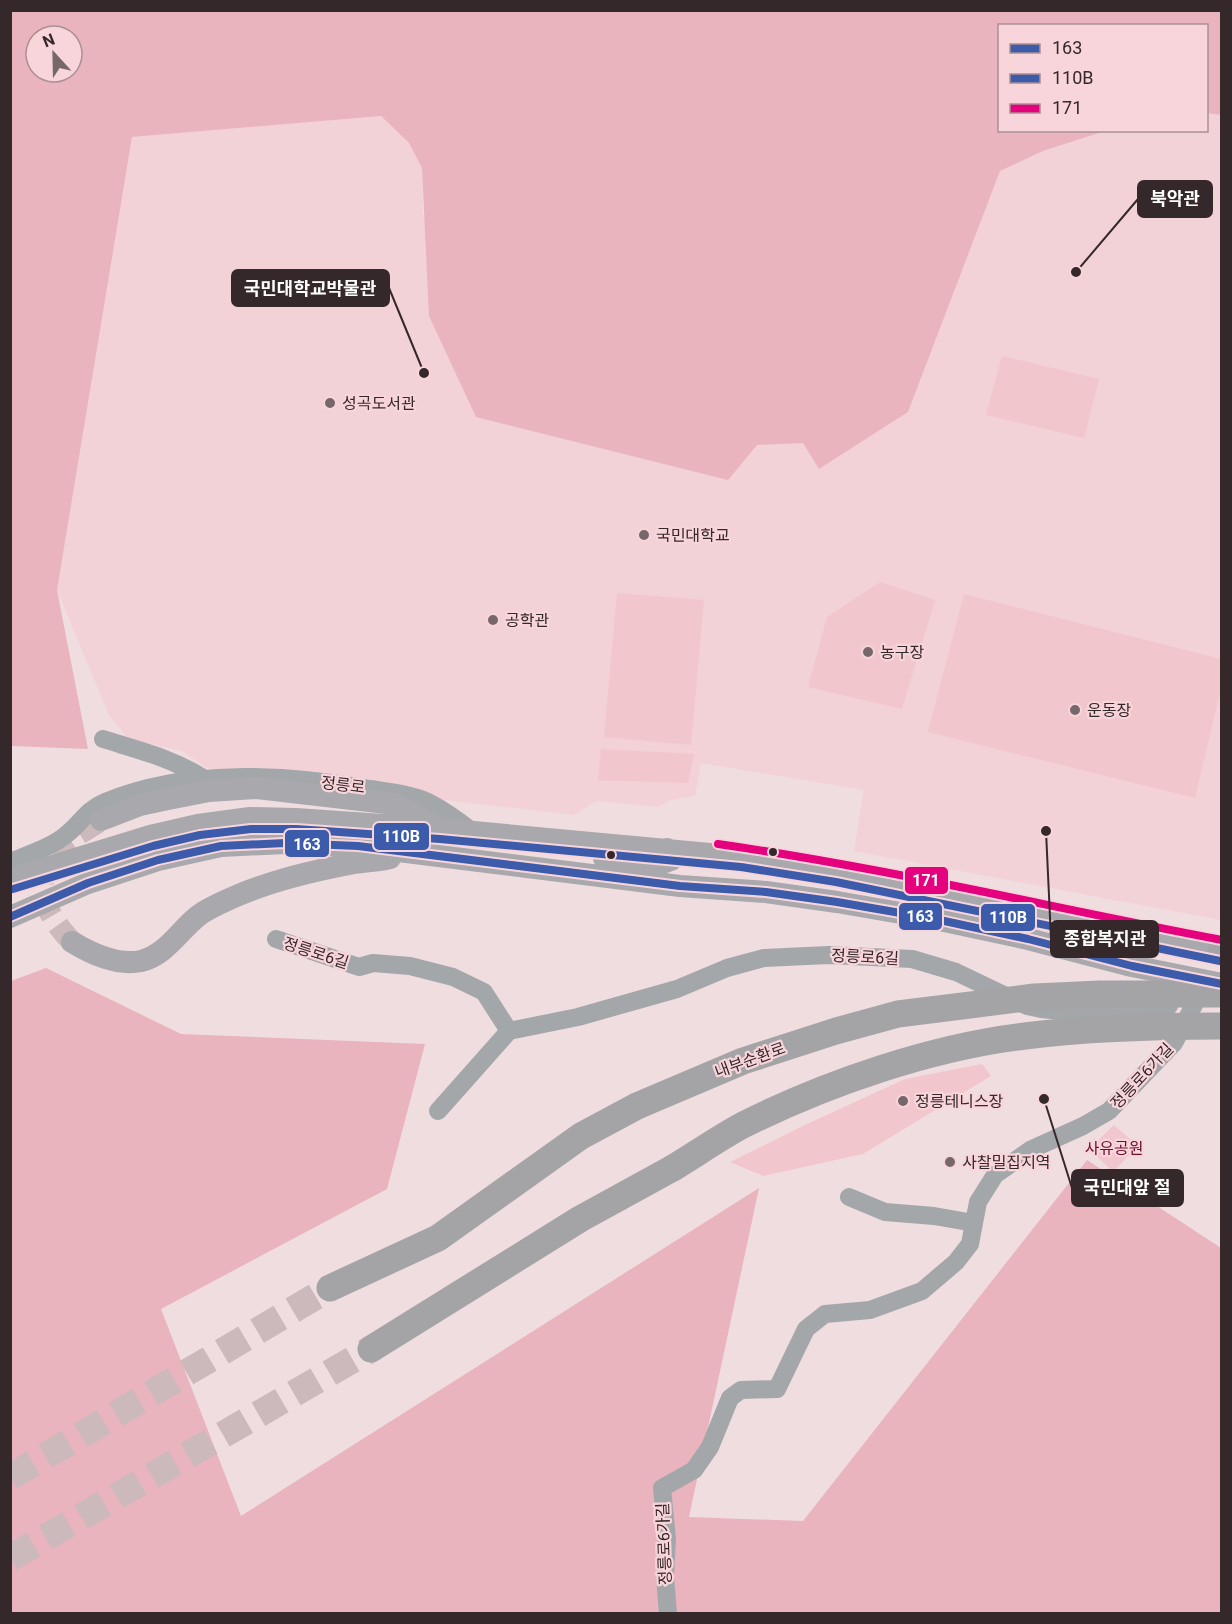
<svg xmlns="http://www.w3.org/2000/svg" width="1232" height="1624" viewBox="0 0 1232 1624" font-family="Roboto,'Noto Sans KR',sans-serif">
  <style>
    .built { fill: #f2d1d7 }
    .green { fill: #f2c6cd }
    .forest { fill: #e9b4bd; fill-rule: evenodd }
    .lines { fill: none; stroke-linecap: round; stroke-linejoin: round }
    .major-tunnel { stroke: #cbb9bc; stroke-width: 22; stroke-dasharray: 22 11; stroke-linecap: butt }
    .highway-tunnel { stroke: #cbb9bc; stroke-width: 27; stroke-dasharray: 27 14; stroke-linecap: butt }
    .minor { stroke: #a3a7aa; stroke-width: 18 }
    .major { stroke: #a9a8ac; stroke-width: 22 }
    .highway { stroke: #a4a4a7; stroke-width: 27 }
    .highway-bridge { stroke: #a4a4a7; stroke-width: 27 }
    .bus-1-casing { stroke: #f8d5da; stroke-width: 12 }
    .bus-2-casing { stroke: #f8d5da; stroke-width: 12 }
    .bus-3-casing { stroke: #f8d5da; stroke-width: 12 }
    .bus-1 { stroke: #3d5bab; stroke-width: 8 }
    .bus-2 { stroke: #3d5bab; stroke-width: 8 }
    .bus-3 { stroke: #e5007d; stroke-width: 8 }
    .poi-dot { fill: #76676a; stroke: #f8d5da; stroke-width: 2 }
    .bus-dot { fill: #35282a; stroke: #f8d5da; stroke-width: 2 }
    .labels { text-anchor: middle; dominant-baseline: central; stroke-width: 4.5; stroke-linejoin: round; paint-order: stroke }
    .poi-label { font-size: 16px; fill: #35282a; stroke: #f8d5da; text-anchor: start }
    .street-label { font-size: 16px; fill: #35282a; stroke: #f8d5da }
    .park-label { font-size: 16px; fill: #6e0e2f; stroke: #f8d5da }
    .leader { fill: none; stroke: #35282a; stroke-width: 2 }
    .callout-dot { fill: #35282a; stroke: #f8d5da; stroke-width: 2 }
    .callout { fill: #35282a; stroke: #35282a; stroke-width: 2 }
    .callout-label { font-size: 18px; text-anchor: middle; font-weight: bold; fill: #fff }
    .line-badge { stroke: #f8d5da; stroke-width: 2 }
    .badge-label { font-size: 16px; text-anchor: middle; font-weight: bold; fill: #fff }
  </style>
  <rect width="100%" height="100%" fill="#f0dde0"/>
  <path class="built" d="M 1207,113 L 1221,115 L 1221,920 L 854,851 L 864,790 L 701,763 L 695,796 L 671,800 L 659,807 L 596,801 L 574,815 L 214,773 L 182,751 L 128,739 L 109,715 L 57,590 L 132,137 L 380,116 L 409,143 L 422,168 L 423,215 L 756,445 L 803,442 L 819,469 L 908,412 L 1000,171 L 1043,151 L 1105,131 L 1206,130 Z"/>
  <path class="green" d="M 1002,356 L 1099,379 L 1084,438 L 986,415 Z
    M 880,582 L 935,600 L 902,709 L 808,687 L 827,617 Z
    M 617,593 L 704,600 L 691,745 L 604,737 Z
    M 964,594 L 1221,659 L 1221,688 L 1195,798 L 928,732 Z
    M 601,749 L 694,754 L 688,783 L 598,780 Z
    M 982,1064 L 991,1076 L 863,1154 L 763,1176 L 730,1162 L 807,1124 L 905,1079 Z
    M 1114,1125 L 1138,1146 L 1113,1172 L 1089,1149 Z"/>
  <path class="forest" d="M 11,10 L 1221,11 L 1221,115 L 1207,113 L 1206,26 L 1000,26 L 1000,130 L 1105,131 L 1043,151 L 1000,171 L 908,412 L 819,469 L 803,443 L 757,445 L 728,480 L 476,417 L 429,316 L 422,168 L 409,143 L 381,116 L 132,137 L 57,590 L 88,749 L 11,746 ZM 36,36 L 72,36 L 72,72 L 36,72 Z
    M 46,968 L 181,1034 L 425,1044 L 387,1189 L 161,1309 L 241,1516 L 759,1188 L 689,1517 L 803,1521 L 1087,1160 L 1221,1248 L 1221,1613 L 11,1614 L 11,981 Z"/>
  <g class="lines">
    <path class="major-tunnel" d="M 72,942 C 51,920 31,889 50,859 C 61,843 85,831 101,820"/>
    <path class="highway-tunnel" d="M 10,1477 L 330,1288
      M 10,1558 L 371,1349"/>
    <path class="minor" d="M 103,739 C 138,750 172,758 203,778
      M 10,862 C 29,854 52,847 67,834 C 82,822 86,810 105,802 C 185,768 287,774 370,789 C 389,792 410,794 428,802 C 444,810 459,821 473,832
      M 276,939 L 359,967 L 373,963 L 410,966 L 453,977 L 484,992 L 509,1031
      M 438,1111 L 509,1031 L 578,1017 L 677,989 L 727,968 L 764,958 L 829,955 L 912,959 L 956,972 L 1027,1006 L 1041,1009 L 1061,1011 L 1169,1006
      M 849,1197 L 885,1212 L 934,1216 L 974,1223
      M 668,1614 L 665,1576 L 667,1539 L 662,1488 L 694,1470 L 710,1447 L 730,1398 L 741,1390 L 777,1389 L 806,1329 L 825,1314 L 870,1310 L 922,1291 L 956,1262 L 970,1244 L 978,1202 L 995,1175 L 1030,1150 L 1083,1126 L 1109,1111 L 1174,1043 L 1194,1005"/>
    <path class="major" d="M 101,820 L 140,805 L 168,799 L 209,791 L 257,788 L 395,804 L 434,825
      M 604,858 L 657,865 L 671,860 L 671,853 L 667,849
      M 10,879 L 150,836 L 198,825 L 250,818 L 296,819 L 441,829 L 742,857 L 838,872 L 1153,938 L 1222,951
      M 10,917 L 88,883 L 158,860 L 221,846 L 285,843 L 358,846 L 680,886 L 766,892 L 837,902 L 935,919 L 1028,939 L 1132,966 L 1222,984
      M 72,942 C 92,954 117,966 141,961 C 166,955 179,931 198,916 C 208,908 223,902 234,897 C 273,880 313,871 354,863 C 366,861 378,861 390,858"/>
    <path class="highway" d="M 1221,950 L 1222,950
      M 330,1288 L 438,1238 L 581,1136 L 637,1106
      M 371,1349 L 580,1219 L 673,1168"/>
    <path class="highway-bridge" d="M 637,1106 L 743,1061 L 836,1031 L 898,1014 L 1034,997 L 1100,994 L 1222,994
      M 673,1168 C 696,1154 719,1138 743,1125 C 827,1083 932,1047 1025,1036 C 1090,1028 1156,1026 1222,1026"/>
    <g class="bus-1-casing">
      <path id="bus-1" d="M 10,917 L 88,883 L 158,860 L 221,846 L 285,843 L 358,846 L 680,886 L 766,892 L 837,902 L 935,919 L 1028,939 L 1132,966 L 1222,984"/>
    </g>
    <g class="bus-2-casing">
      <path id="bus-2" d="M 13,889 L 153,846 L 200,835 L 251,829 L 296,829 L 440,839 L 741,867 L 836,882 L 1220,961"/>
    </g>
    <g class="bus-3-casing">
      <path id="bus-3" d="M 718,844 C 887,868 1053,908 1222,940"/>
    </g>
    <use href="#bus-1" class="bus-1"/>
    <use href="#bus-2" class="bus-2"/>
    <use href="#bus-3" class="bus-3"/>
  </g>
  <g class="poi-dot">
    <circle cx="330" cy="403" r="6"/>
    <circle cx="644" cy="535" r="6"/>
    <circle cx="493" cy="620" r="6"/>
    <circle cx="868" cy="652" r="6"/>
    <circle cx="1075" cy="710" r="6"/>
    <circle cx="903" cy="1101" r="6"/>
    <circle cx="950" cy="1162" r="6"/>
  </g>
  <g class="bus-dot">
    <circle cx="773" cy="852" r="5"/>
    <circle cx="611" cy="855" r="5"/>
  </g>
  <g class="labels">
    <g class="poi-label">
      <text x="342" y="403">성곡도서관</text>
      <text x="656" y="535">국민대학교</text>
      <text x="505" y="620">공학관</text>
      <text x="880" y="652">농구장</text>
      <text x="1087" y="710">운동장</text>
      <text x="915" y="1101">정릉테니스장</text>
      <text x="962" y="1162">사찰밀집지역</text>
    </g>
    <g class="street-label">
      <text transform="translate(343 785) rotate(7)">정릉로</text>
      <text transform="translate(316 953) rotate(18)">정릉로6길</text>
      <text transform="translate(865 957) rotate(3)">정릉로6길</text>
      <text transform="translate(750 1060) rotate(-20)">내부순환로</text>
      <text transform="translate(1142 1076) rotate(-47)">정릉로6가길</text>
      <text transform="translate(664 1544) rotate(-92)">정릉로6가길</text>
    </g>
    <g class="park-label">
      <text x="1114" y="1148">사유공원</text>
    </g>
  </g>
  <path class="leader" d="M1076 272L1138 199M424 373L389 288M1046 831L1051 939M1044 1099L1072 1188"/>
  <g class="callout-dot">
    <circle cx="1076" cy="272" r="6"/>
    <circle cx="424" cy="373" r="6"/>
    <circle cx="1046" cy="831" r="6"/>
    <circle cx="1044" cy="1099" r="6"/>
  </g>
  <g class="callout">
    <rect x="1138" y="181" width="74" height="36" rx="6"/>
    <rect x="232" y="270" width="157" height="36" rx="6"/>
    <rect x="1051" y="921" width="107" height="36" rx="6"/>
    <rect x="1072" y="1170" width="111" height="36" rx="6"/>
  </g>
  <g class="callout-label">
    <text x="1175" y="205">북악관</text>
    <text x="310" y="295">국민대학교박물관</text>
    <text x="1105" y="945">종합복지관</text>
    <text x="1127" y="1194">국민대앞 절</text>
  </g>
  <g class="line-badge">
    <rect x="373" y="822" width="57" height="29" rx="6" fill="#3d5bab"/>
    <rect x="284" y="829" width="46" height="29" rx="6" fill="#3d5bab"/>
    <rect x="904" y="866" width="45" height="29" rx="6" fill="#e5007d"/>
    <rect x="898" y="902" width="45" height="29" rx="6" fill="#3d5bab"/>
    <rect x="980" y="903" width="56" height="29" rx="6" fill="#3d5bab"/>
  </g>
  <g class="badge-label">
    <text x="401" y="842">110B</text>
    <text x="307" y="850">163</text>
    <text x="926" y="886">171</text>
    <text x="920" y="922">163</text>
    <text x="1008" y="923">110B</text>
  </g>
  <rect width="1232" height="1624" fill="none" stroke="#35282a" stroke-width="24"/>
  <rect x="998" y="24" width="210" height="108" fill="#f8d5da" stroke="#aa9094" stroke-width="1.5"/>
  <rect x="1010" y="44" width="30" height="9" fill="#3d5bab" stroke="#aa9094" stroke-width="1.5"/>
  <text x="1052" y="54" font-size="18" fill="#35282a">163</text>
  <rect x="1010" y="74" width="30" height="9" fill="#3d5bab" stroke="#aa9094" stroke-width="1.5"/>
  <text x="1052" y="84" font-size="18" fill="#35282a">110B</text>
  <rect x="1010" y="104" width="30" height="9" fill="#e5007d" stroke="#aa9094" stroke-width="1.5"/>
  <text x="1052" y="114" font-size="18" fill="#35282a">171</text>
  <g transform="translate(54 54) rotate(338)"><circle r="28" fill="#f8d5da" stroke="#aa9094" stroke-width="1.5"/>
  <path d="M0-4.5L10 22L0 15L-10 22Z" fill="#76676a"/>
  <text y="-9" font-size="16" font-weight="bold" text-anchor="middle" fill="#35282a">N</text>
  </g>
</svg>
